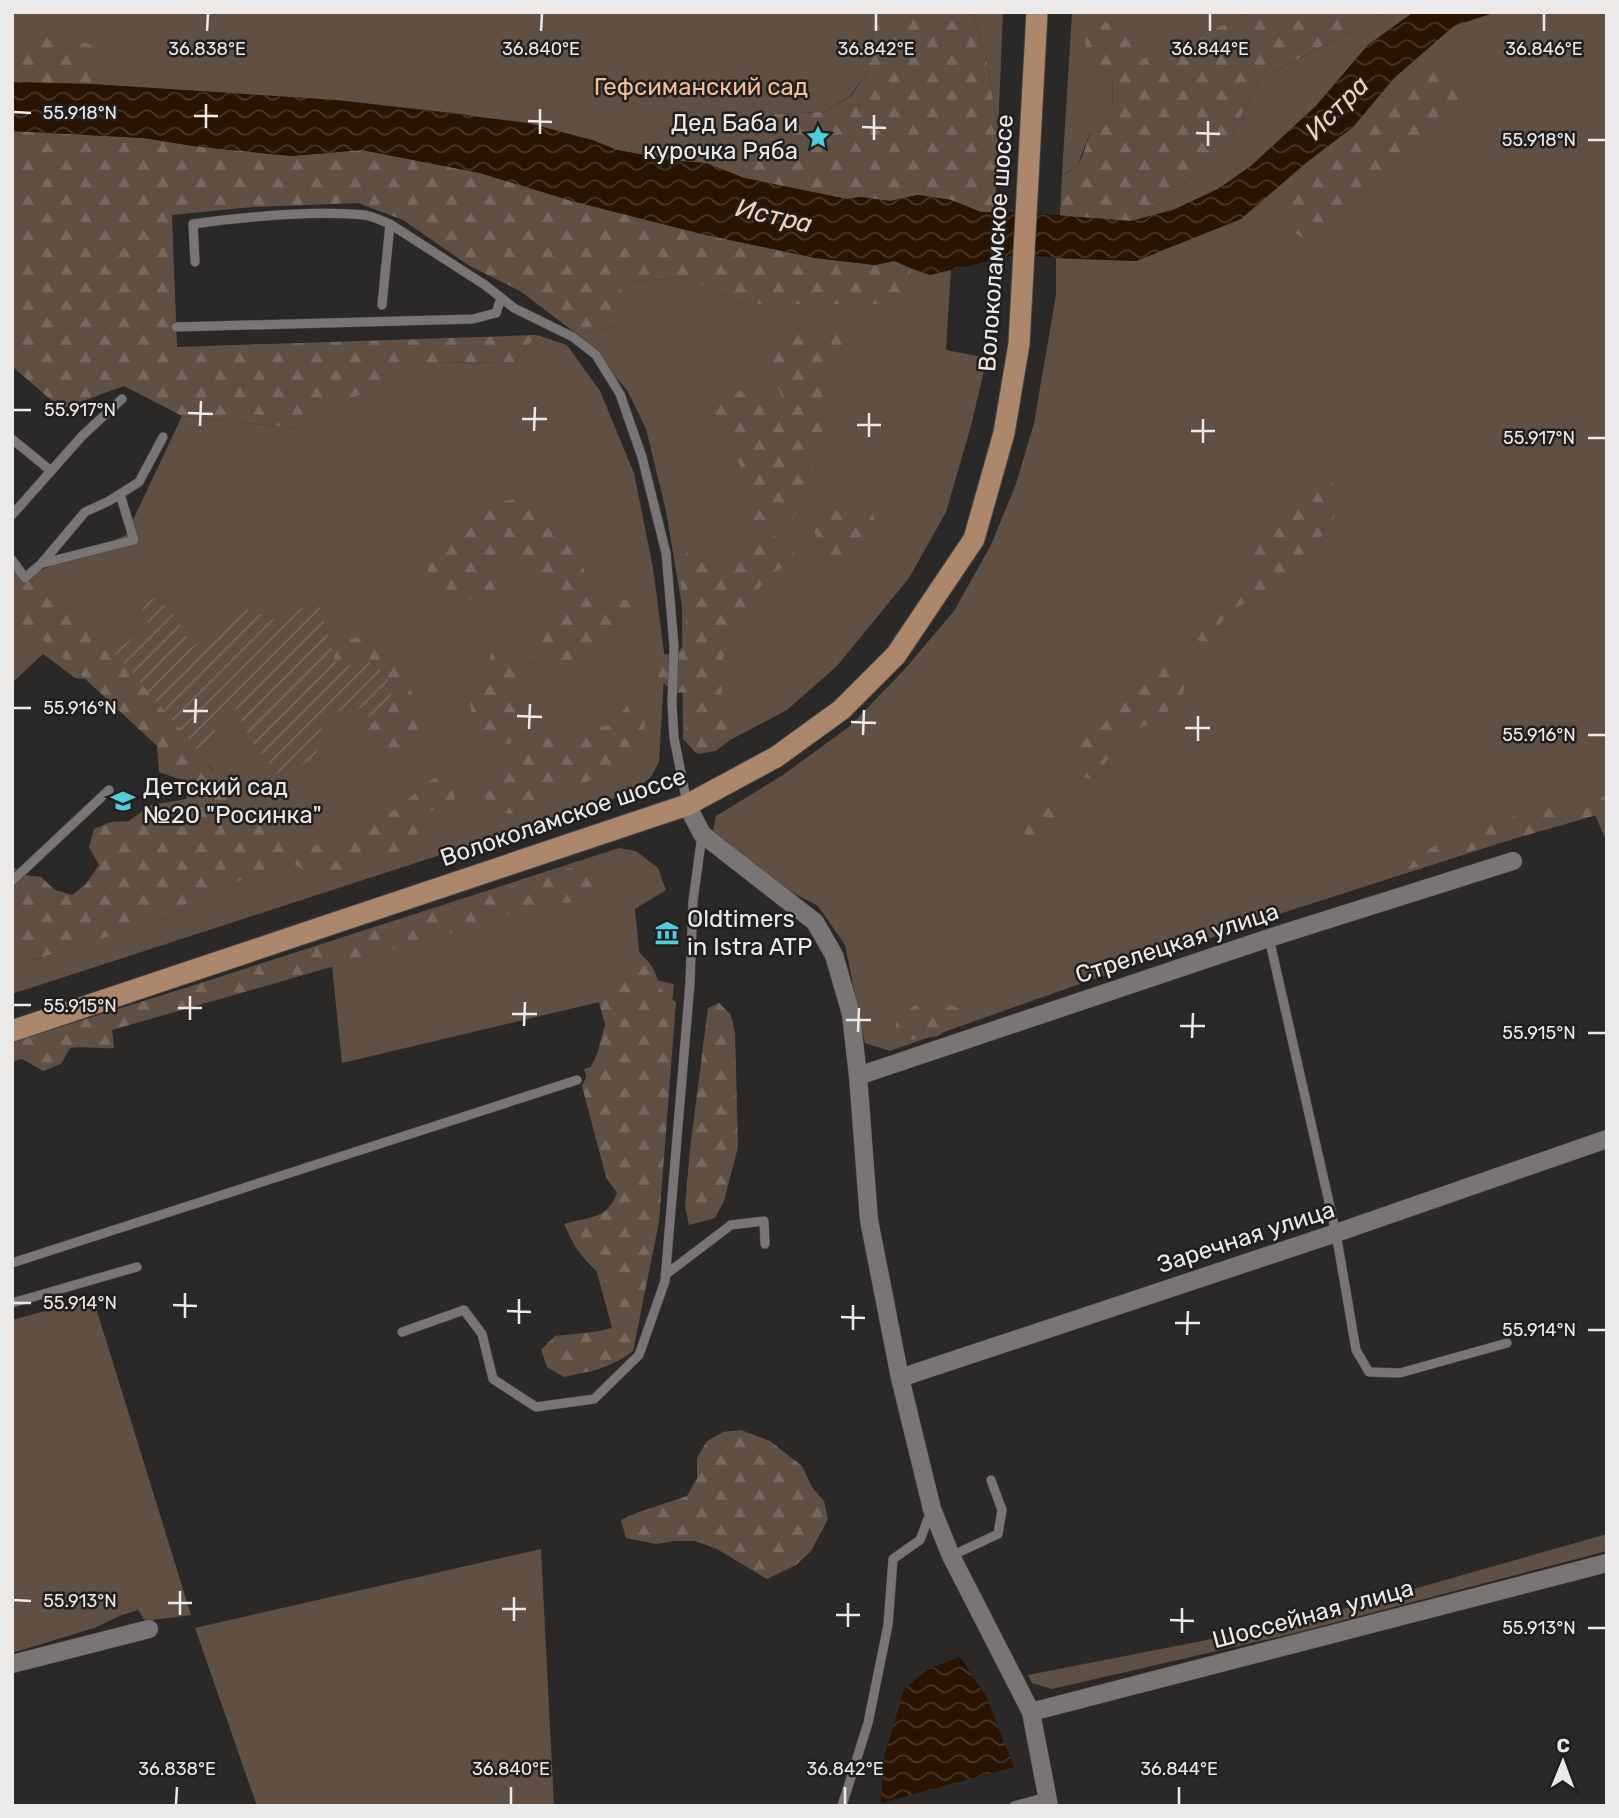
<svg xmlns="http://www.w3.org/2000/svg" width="1619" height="1818" viewBox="0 0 1619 1818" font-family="Rubik,sans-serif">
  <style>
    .green { fill: #604f43 }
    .forest { fill: url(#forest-firs) }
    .garden { fill: url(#garden-furrows) }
    .water { fill: url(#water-waves) }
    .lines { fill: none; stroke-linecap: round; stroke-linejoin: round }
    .lane-casing { stroke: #484644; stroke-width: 10 }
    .street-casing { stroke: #484644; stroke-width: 19 }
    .primary-casing { stroke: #484644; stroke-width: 23 }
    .lane { stroke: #787574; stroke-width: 9 }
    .street { stroke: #787574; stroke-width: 18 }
    .primary { stroke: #ad876c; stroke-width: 21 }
    .ticks { fill: none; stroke: #eceae9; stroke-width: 2.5 }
    .labels { text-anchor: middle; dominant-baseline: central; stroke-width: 5; stroke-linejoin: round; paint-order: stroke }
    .park-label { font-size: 24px; fill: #f3bf9b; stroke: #211f1e }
    .poi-label { font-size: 24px; fill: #eceae9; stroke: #211f1e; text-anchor: start }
    .street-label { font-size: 24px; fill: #eceae9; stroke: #211f1e }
    .water-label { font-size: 26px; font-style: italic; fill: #f9cfb2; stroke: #211f1e }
    .ticks-label { font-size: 18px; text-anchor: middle; fill: #eceae9; stroke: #211f1e; stroke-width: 5; stroke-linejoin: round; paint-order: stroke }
  </style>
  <defs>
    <pattern id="forest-firs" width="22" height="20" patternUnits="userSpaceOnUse" patternTransform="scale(1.75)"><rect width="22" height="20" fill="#604f43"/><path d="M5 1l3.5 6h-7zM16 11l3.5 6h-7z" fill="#77685e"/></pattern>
    <pattern id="garden-furrows" width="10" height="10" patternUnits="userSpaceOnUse" patternTransform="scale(1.75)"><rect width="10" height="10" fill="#604f43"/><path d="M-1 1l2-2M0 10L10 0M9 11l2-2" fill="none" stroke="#77685e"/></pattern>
    <pattern id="water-waves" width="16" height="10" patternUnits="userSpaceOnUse" patternTransform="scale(1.75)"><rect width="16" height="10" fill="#291302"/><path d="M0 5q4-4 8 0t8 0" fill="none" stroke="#483627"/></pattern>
  </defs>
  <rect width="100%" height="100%" fill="#2b2927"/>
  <path class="green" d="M 12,12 L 876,12 L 866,75 L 849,97 L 823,112 L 773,114 L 744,178 L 706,163 L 678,161 L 617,150 L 592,140 L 462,114 L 336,100 L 90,84 L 12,82 Z
    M 972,12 L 1003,12 L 998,133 L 987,61 Z
    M 1072,12 L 1253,12 L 1113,72 L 1112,112 L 1090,133 L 1077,166 L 1062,175 Z
    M 1388,12 L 1414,12 L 1368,45 L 1316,106 L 1251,166 L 1218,189 L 1173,210 L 1131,221 L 1166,199 L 1225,148 L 1260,79 Z
    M 1496,12 L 1607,12 L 1607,842 L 1594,813 L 1270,917 L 890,1051 L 865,1043 L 845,945 L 818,906 L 730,859 L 711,841 L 716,816 L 783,775 L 850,726 L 903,671 L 954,611 L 991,545 L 1016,484 L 1034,423 L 1056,295 L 1056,258 L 1136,261 L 1307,162 L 1353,127 L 1394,78 L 1454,25 Z
    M 912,269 L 930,275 L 951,269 L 946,350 L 987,358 L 971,426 L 946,512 L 909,578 L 837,666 L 787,710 L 717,747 L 696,753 L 683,739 L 682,606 L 666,511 L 646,429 L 627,390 L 578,335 L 621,324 L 620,283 L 685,277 L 743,304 L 903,293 Z
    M 537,335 L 567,345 L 600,391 L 634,473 L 653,568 L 665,660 L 659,762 L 651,777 L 631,793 L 12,994 L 12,948 L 16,953 L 35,960 L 116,933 L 271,851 L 198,750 L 140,685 L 75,678 L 43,654 L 12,683 L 12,582 L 126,535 L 182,416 L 293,428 L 423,363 L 515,362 Z
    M 619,848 L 636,851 L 658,868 L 666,890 L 635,909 L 641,971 L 656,980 L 674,984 L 635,1324 L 620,1359 C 592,1372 580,1381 552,1362 L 547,1342 L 612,1328 L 595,1265 L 627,1208 L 584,1069 L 599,1064 L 612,999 L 342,1063 L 331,957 L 12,1062 L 12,1044 Z
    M 93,1298 L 191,1615 L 145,1621 L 138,1610 L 122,1615 L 94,1628 L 12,1653 L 12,1320 Z
    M 1607,1534 L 1607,1551 L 1295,1633 L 1052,1689 L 1032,1683 L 1028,1675 L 1294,1623 Z
    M 541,1549 L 554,1806 L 257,1806 L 195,1628 Z"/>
  <path class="forest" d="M 876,12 L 972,12 L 987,61 L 998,133 L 995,212 L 980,212 L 951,200 L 918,195 L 890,201 L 860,197 L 847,199 L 744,178 L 773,114 L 823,112 L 850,97 L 866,75 Z
    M 1253,12 L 1388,12 L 1260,79 L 1225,148 L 1166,199 L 1131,221 L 1060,216 L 1062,175 C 1066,173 1073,170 1076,166 C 1090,151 1084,123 1112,111 L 1113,79 L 1108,80 L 1091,73 L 1084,36 L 1094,20 L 1124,24 L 1136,54 L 1133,63 Z
    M 12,31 L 107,47 L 90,84 L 12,82 Z
    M 1436,64 L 1452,72 L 1461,89 L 1453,114 L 1435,118 L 1417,160 L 1380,171 L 1365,182 L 1307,240 L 1291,231 L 1284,213 L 1295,196 L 1309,182 L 1378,122 L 1393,94 L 1414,75 Z
    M 12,131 L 144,138 L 193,146 L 291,156 L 362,150 L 480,173 L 572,201 L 702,234 L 815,258 L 875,265 L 894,261 L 912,269 L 903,293 L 879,304 L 743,304 L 685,277 L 621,283 L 621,324 L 578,335 L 520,291 L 468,265 L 403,220 L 358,203 L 252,207 L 172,215 L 177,347 L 537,335 L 515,362 L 423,363 L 293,428 L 182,416 L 124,386 L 61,409 L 12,366 Z
    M 831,324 L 843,340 L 839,359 L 829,374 L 822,435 L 814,452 L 812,465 L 820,482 L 798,510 L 790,524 L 771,523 L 753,527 C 745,509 746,492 742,473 C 737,452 725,432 715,413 L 723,397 L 740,391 L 757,397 L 764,413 L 782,417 L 784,400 L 775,383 L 772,368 L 774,350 L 768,332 L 786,326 L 802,335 L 804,352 L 815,331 Z
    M 1318,471 L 1333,481 L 1335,515 L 1325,533 L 1273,584 L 1227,614 L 1208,642 L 1189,639 L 1197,622 L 1227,589 L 1241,579 L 1249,567 L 1253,548 L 1305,483 Z
    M 516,498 L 528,499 L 542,511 L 575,551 L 590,583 L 602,598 L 620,597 L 637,606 L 635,625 L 610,641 L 592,642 L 567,663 L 549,669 L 533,659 L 528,641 L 540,627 L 567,610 L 557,593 L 541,581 L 516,550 L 497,555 L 496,590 L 459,603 C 432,592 418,578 435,550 C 440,540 446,530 455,523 C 471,510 496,504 516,498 Z
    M 870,508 C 885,539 872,544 850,564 L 831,562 L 819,548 L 814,530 L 838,509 Z
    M 774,536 L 791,543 L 795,555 L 782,568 L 768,576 L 728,633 L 728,645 L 723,658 L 721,703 L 731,739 L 716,751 L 698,754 C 680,729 685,720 690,692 L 673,693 L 656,674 L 660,655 L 678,653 L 688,638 L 678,562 L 691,549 L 722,572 L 748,558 L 756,541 Z
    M 12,568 L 126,658 L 201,730 L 204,750 L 210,768 L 250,804 L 262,819 L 294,851 C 321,846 363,828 387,815 C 408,802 423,783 445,772 L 454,787 L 455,804 L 437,808 L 421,816 L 418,833 L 407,848 L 320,879 L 290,862 L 271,867 L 113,935 L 12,967 L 12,866 L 24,875 L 41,877 L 55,890 L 72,895 L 86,884 L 99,865 L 89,847 L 94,829 L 111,822 L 129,821 L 151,805 L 187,799 L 185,781 L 159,772 L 157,746 L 34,631 L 16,637 L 12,641 Z
    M 359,637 C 368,641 381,646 388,653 C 404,667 423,718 427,739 L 415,752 C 390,753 383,748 365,730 L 364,684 L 339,680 L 334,657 L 342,640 Z
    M 492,650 L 510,655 L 520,671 L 519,692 L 523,730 L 510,744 L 491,746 L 475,738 L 470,702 L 472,679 L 488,668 Z
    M 1153,658 L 1168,659 L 1185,679 L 1183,696 L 1164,714 L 1148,724 L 1122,737 L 1104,765 L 1099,782 L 1081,776 L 1074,759 L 1074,746 L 1087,732 L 1104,724 L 1119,704 L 1152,672 Z
    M 631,701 L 646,711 L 644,729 L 632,743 L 617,772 L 547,794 L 515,814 L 497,812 L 483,796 L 484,778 L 550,737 L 569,738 L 593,727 L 612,725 Z
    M 1051,783 L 1064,785 L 1061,810 L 1043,833 L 1042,851 L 1024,844 L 1026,812 Z
    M 1607,796 L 1607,812 L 1388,875 L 1380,868 L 1500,821 L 1543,807 Z
    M 584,864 L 605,885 L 593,900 L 533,906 L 467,928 L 112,1030 L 114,1048 C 99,1049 85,1046 70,1048 L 61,1064 L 43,1071 L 22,1059 L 12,1058 L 12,1042 Z
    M 639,952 C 642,956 648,960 651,965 C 661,981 657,992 676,1002 L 659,1222 L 633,1351 C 612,1368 590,1371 564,1377 L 547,1367 L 541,1350 L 555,1336 L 612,1330 C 624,1281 600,1282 577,1249 C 572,1242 568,1232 564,1224 C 588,1216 607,1221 617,1193 L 606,1177 L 582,1086 L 597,1054 L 605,1025 L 596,991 L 621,965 Z
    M 922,1001 L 954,1006 L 969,1016 L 938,1036 L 908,1040 L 895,1030 L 897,1017 Z
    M 719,1003 L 731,1015 L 735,1033 L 738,1147 L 724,1201 L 715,1218 L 689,1225 L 685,1206 L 690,1149 L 708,1008 Z
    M 741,1430 L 770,1441 L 802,1466 L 812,1487 L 824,1501 L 828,1519 L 811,1551 L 796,1565 L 767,1579 L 717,1549 L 695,1541 L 674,1541 L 656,1544 L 626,1538 L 621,1520 C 642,1509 665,1504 687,1496 L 697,1478 L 697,1458 L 707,1441 L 723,1432 Z"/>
  <path class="garden" d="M 158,598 L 175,616 L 192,647 L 221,628 L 240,607 L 285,624 L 295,610 L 319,604 L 337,668 L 369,662 C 374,666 383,671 386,677 C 399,698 386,713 370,725 L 367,707 L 325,713 L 315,758 L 279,776 L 252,742 L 233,704 L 208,722 L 221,738 L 198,750 L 114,652 L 149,626 L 140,601 Z"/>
  <path class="water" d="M 1414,12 L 1496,12 L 1454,26 L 1394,78 L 1353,127 L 1307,162 L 1241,219 L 1136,261 L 1056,258 L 1018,254 L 930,275 L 894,261 L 875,265 L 815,258 L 702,234 L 572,201 L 480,173 L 362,150 L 291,156 L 193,146 L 144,138 L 12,131 L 12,82 L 90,84 L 336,100 L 528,123 L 592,140 L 617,150 L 678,161 L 706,163 L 744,178 L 847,199 L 860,197 L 890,201 L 918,195 L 951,200 L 981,212 L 1018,212 L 1131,221 L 1173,210 L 1218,189 L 1251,166 L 1316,106 L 1368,45 Z
    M 960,1657 L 986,1696 L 1014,1767 L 881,1803 L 884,1757 L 904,1689 L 928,1669 Z"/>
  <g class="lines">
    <g class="lane-casing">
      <path id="lane" d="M 195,262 L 193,224 C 245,217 313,210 364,215 C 373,216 382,221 390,224
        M 382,305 L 390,224 L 485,285 L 514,308 L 573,337 L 596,355 L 620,394 L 642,457 L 666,553 L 674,646 L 672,703 L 674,738 L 687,803
        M 176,327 L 473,319 L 496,313 L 501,298
        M 12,439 L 51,471 L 82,436 L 122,399
        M 12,515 L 51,471
        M 12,560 L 25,578 L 42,563 L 85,512 L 109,501 L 139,482 L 163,437
        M 44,563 L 134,540 L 120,494
        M 12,881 L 109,790
        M 1269,938 L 1336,1233 L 1356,1350 L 1369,1372 L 1400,1373 L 1507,1343
        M 12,1263 L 577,1080
        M 665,1275 L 731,1225 L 764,1221 L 765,1244
        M 12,1303 L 137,1267
        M 402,1332 L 464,1310 L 482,1334 L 493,1379 L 536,1407 L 594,1399 L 639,1355 L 665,1281 L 690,983 L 693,901 L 702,835
        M 951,1556 L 998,1534 L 1002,1510 L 991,1480
        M 842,1806 L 868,1723 L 888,1625 L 893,1559 L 920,1540 L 931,1511
        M 1014,1806 L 1047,1797"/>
    </g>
    <g class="street-casing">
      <path id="street" d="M 687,805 L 702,834 L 815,922 L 834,955 L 851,1014 L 858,1076 L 869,1220 L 900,1378 L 932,1509 L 951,1556 L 1031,1712 L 1049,1806
        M 858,1076 L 1269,938 L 1513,861
        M 900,1378 L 1336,1233 L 1607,1139
        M 12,1664 L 149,1629
        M 1031,1712 L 1607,1563"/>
    </g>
    <g class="primary-casing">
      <path id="primary" d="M 12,1031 L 687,805 L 776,757 L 841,710 L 896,655 L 974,539 L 1004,433 L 1019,344 L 1037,12"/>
    </g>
    <use href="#lane" class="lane"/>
    <use href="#street" class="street"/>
    <use href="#primary" class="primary"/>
  </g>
  <path class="ticks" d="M 207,31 L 208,14M 541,31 L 542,14M 876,31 L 876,14M 1210,31 L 1210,14M 1544,31 L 1544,14M 14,112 L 31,113M 194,116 L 218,116M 528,121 L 552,122M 862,127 L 886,128M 206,128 L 206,104M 1196,133 L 1220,134M 540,134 L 540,109M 874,140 L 874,115M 1588,140 L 1605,140M 1208,146 L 1208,121M 14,410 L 31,410M 188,413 L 213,414M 522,419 L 547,419M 857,425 L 881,425M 200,426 L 201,401M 534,431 L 535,407M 1191,431 L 1215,431M 869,437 L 869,413M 1588,438 L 1605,438M 1203,443 L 1203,419M 14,708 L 31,708M 183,711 L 208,711M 517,716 L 542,717M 851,722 L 876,723M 195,723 L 196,699M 1185,728 L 1210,728M 529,729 L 530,704M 863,735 L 864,710M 1588,735 L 1605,735M 1198,741 L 1198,716M 14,1005 L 31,1005M 178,1008 L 202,1008M 512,1014 L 537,1014M 190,1020 L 190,996M 846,1020 L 871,1020M 524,1026 L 525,1002M 1180,1026 L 1205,1026M 858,1032 L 859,1008M 1588,1033 L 1605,1033M 1192,1038 L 1193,1013M 14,1303 L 31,1303M 173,1305 L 197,1306M 507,1311 L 531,1312M 841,1317 L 865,1318M 185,1318 L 185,1293M 1175,1323 L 1200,1323M 519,1324 L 519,1299M 853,1330 L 853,1305M 1588,1330 L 1605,1330M 1187,1335 L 1188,1311M 14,1600 L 31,1601M 168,1603 L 192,1603M 502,1609 L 526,1609M 180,1615 L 180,1591M 836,1615 L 860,1615M 1170,1620 L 1194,1621M 514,1621 L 514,1597M 848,1627 L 848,1603M 1588,1628 L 1605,1628M 1182,1633 L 1182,1608M 176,1804 L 177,1787M 511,1804 L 511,1787M 845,1804 L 845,1787M 1179,1804 L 1179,1787"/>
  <defs>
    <g id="sight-bare" transform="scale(1.89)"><path d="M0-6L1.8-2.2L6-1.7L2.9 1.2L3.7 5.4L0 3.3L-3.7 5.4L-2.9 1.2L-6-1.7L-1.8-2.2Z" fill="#52cbda" stroke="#211f1e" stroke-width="2.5" paint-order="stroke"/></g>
    <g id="school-bare" transform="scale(1.89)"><path d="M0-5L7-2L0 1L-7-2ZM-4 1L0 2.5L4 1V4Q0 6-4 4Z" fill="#52cbda" stroke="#211f1e" stroke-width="2.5" paint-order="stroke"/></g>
    <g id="museum-bare" transform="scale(1.89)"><path d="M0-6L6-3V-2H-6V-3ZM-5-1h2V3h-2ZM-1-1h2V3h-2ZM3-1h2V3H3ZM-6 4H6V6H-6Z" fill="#52cbda" stroke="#211f1e" stroke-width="2.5" paint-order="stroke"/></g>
  </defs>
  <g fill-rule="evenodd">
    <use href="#sight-bare" x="818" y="137"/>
    <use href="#school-bare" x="123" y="801"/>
    <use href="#museum-bare" x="667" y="933"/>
  </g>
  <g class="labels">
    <g class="park-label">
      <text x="701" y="87">Гефсиманский сад</text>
    </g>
    <g class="poi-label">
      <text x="798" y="123" text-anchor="end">Дед Баба и<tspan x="798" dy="28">курочка Ряба</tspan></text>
      <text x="143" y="787">Детский сад<tspan x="143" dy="28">№20 "Росинка"</tspan></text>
      <text x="687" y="919">Oldtimers<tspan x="687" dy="28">in Istra ATP</tspan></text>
    </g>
    <g class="street-label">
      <text transform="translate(996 243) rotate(-86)">Волоколамское шоссе</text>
      <text transform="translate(563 817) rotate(-19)">Волоколамское шоссе</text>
      <text transform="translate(1177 943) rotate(-18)">Стрелецкая улица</text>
      <text transform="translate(1246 1237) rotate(-18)">Заречная улица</text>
      <text transform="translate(1313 1614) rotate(-15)">Шоссейная улица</text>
    </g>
    <g class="water-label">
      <text transform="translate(1337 108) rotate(-45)">Истра</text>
      <text transform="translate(774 216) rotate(13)">Истра</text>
    </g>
  </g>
  <g class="ticks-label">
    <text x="207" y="55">36.838°E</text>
    <text x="541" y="55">36.840°E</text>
    <text x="876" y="55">36.842°E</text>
    <text x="1210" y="55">36.844°E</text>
    <text x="1544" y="55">36.846°E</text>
    <text x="80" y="119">55.918°N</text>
    <text x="1539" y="146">55.918°N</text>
    <text x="80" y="416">55.917°N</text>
    <text x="1539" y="444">55.917°N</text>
    <text x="80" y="714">55.916°N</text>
    <text x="1539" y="741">55.916°N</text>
    <text x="80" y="1012">55.915°N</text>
    <text x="1539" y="1039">55.915°N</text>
    <text x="80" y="1309">55.914°N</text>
    <text x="1539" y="1336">55.914°N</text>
    <text x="80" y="1607">55.913°N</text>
    <text x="1539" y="1634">55.913°N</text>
    <text x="177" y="1775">36.838°E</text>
    <text x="511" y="1775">36.840°E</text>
    <text x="845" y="1775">36.842°E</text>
    <text x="1179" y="1775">36.844°E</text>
  </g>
  <rect width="1619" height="1818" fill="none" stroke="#eceae9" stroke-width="28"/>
  <g transform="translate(1563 1762) rotate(1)" stroke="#211f1e" stroke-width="5" paint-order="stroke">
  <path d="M0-5L12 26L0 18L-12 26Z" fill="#eceae9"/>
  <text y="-10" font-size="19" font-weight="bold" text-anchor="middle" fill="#eceae9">С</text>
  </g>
</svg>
